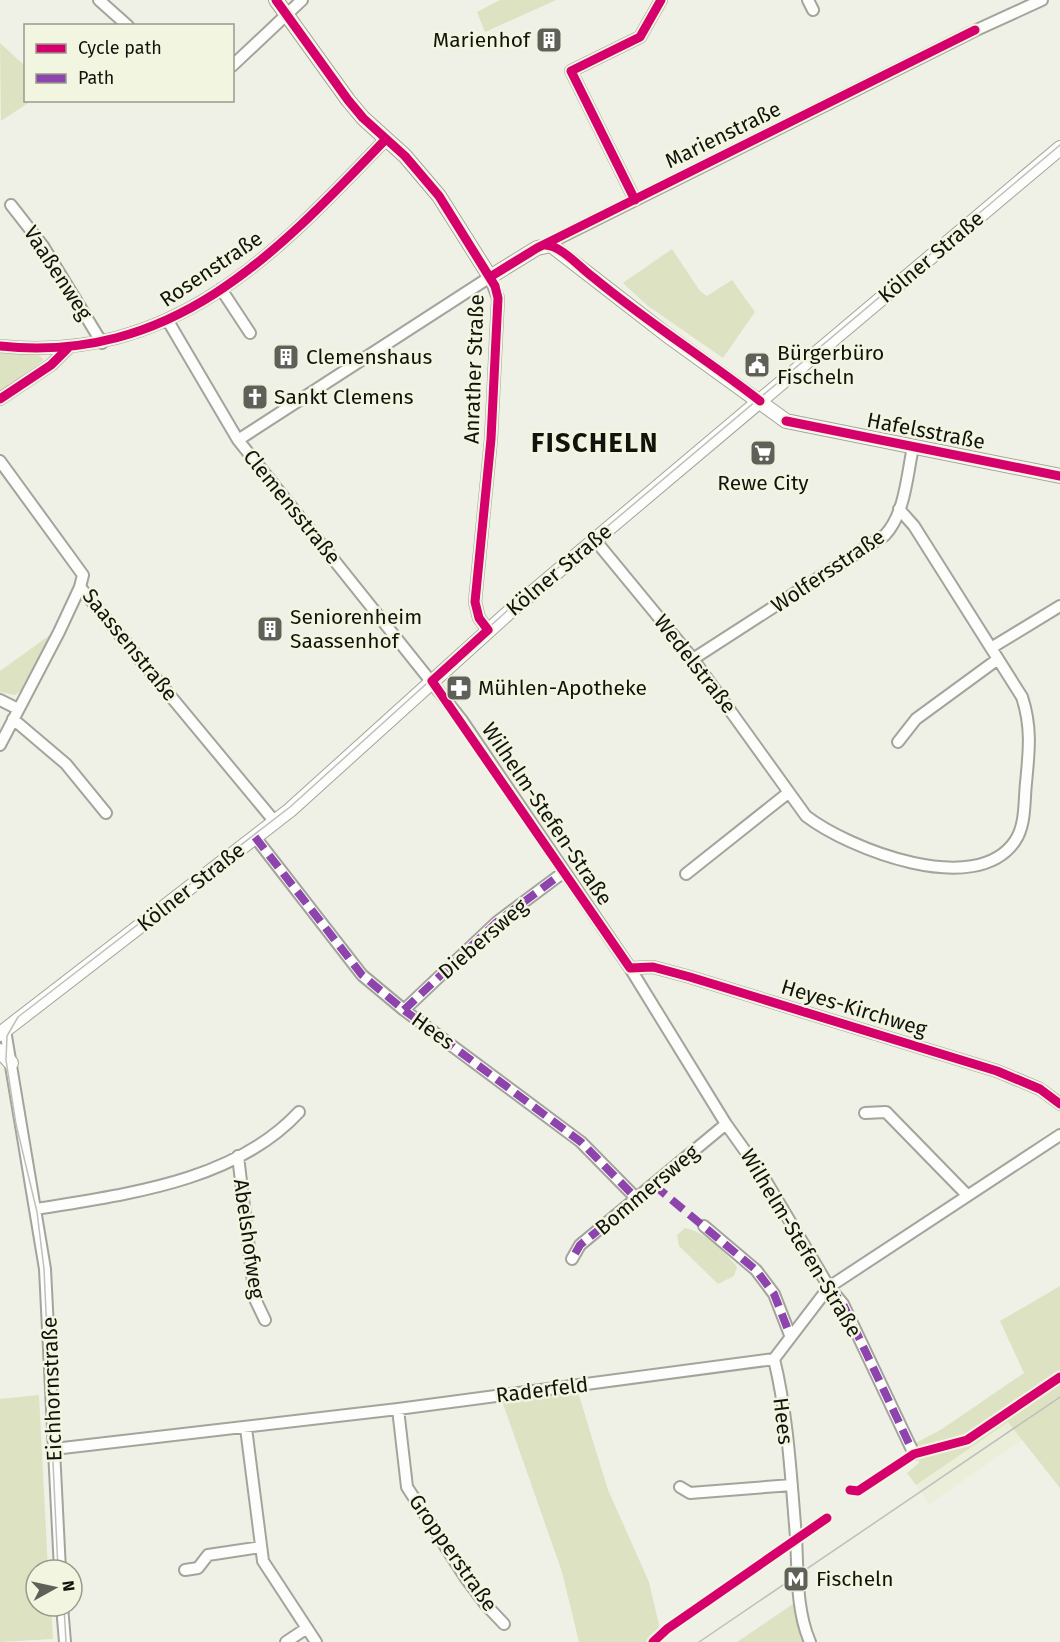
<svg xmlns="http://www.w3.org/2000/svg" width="1060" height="1642" viewBox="0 0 1060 1642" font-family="'Fira Sans',sans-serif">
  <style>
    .built { fill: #ebeed9 }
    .green { fill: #dde2c2 }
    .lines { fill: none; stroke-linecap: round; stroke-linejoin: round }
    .minor-casing { stroke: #a3a49c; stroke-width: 14 }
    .major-casing { stroke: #a3a49c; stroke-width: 16 }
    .minor { stroke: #fdfdfb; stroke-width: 10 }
    .major { stroke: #fdfdfb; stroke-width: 14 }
    .tram { stroke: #bfbfbc; stroke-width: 1.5 }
    .quiet { stroke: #8e44ad; stroke-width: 8; stroke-dasharray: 15 8; stroke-linecap: butt }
    .cycleway-casing { stroke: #f2f6e1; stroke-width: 13 }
    .cycleway { stroke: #d6006c; stroke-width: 9 }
    .labels { text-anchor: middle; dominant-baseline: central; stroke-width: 5; stroke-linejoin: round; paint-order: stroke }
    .poi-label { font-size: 21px; fill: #12130c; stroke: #f2f6e1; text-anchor: start }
    .street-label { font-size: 21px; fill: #12130c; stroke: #f2f6e1 }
    .district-label { font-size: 27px; font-weight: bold; letter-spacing: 1.5px; fill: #12130c; stroke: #f2f6e1 }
  </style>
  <rect width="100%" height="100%" fill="#eff1e6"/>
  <path class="built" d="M 1008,1421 L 1024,1439 L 929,1504 L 916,1485 Z"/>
  <path class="green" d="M 500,0 L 556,0 L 485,32 L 477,12 Z
    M 0,43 L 25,66 L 26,100 L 31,101 L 1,121 Z
    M 672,249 L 700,291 L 707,296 L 732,280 L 755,312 L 723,358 L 648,306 L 623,283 Z
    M 0,350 L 39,355 L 44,360 L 0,392 Z
    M 50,635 L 53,637 L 26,688 L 15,695 L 0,692 L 0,671 Z
    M 685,1228 C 706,1232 723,1250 737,1267 L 734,1276 L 718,1284 L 679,1246 L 677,1235 Z
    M 1060,1286 L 1060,1488 L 1008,1422 L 916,1485 L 907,1473 L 919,1463 L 914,1444 L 942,1429 L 1024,1373 L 1000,1321 Z
    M 577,1389 L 608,1490 L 649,1582 L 663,1642 L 579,1642 L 562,1572 L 502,1401 Z
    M 39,1395 L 48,1570 L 36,1570 L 36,1606 L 51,1606 L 53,1639 L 0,1642 L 0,1399 Z
    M 796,1602 L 806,1642 L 737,1642 Z"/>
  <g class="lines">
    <g class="minor-casing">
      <path id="minor" d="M 99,0 L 128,26
        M 808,0 L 813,10
        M 232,66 L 302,0
        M 635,200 L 571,71 L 640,37 L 661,0
        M 11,205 L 43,246 L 102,343
        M 545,245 L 972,32 L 1042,0
        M 221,289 L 250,333
        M 168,321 L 238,440 L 461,719 L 630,968 L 726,1124 L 763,1176 L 829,1287 L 843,1304 L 914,1454
        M 0,346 C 173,364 276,254 386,139
        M 0,399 L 51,365 L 68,348
        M 238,440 L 490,277 L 498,298 L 491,439 L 475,602 L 479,618 L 488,630
        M 0,461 L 83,575 L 80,587 L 59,632 L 0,745
        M 595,540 L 693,659 L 806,816 C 849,849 976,899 1015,841 C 1026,825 1024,801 1026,783 C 1029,752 1032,727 1022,697 L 914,526 L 899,509
        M 80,587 L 275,822
        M 991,648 L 1060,606
        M 693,659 L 885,535 C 905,514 907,475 913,447
        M 0,700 L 18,709
        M 13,719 L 66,764 L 106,813
        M 898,742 L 916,719 L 998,659
        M 255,837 L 362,975 L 404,1010 L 581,1142 L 637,1199
        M 686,874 L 788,793
        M 630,968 L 653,967 L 690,977 L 997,1071 L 1040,1089 L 1060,1104
        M 404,1010 L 497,922 L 564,872
        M 5,1030 L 45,1269 L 60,1570
        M 865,1113 L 886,1112 L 967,1195
        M 238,1156 L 255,1299 L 265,1320
        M 37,1209 C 126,1194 234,1182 299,1112
        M 704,1226 L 756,1270 L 774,1294 L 790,1335
        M 572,1259 L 580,1245 L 726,1124
        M 774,1359 C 788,1416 791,1478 796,1537 C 798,1572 796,1610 810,1642
        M 398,1409 L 407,1487 L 465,1577 L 486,1605 L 504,1624
        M 246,1428 L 263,1561 L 316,1642
        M 54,1449 L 398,1409 L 774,1359 L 829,1287 L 1060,1135
        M 680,1487 L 690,1493 L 792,1485
        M 185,1570 L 198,1568 L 208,1555 L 261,1547
        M 62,1606 L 65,1642
        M 286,1642 L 307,1628"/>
    </g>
    <g class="major-casing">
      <path id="major" d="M 276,0 L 348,100 L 363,118 L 405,156 L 439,196 L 490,277 L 537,248 L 551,245 L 667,335 L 786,421 L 1060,476
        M 0,1034 L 290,810 L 507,614 L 1060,148
        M 0,1051 L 11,1063"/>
    </g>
    <use href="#minor" class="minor"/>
    <use href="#major" class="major"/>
    <path class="tram" d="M 58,1570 L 44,1269 L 37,1212 L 16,1124 L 6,1060 L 7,1036 L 18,1017 L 290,807 L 508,610 L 1060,145
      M 64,1606 L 66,1642
      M 699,1642 L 1060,1397"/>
    <path class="quiet" d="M 255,837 L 362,975 L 404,1010 L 581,1142 L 637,1199 L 580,1245 L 572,1259
      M 404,1010 L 497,922 L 564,872
      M 654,1185 L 756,1270 L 774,1294 L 790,1335
      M 829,1287 L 843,1304 L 914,1454"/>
    <g class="cycleway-casing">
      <path id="cycleway" d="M 276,0 L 348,100 L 363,118 L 405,156 L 439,196 L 495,286 L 498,298 L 491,439 L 475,602 L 479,618 L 488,630 L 432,681 L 630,968 L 653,967 L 690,977 L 997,1071 L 1040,1089 L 1060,1104
        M 635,200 L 571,71 L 640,37 L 661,0
        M 545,245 C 561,245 581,269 594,278 C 647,322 706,359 760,401
        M 490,277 L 537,248 L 975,30
        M 0,346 C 173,364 276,254 386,139
        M 0,399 L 51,365 L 68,348
        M 786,421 L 1060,476
        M 850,1490 L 858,1491 L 914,1454 L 967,1440 L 1060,1377
        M 653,1642 L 667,1629 L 827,1518"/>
    </g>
    <use href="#cycleway" class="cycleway"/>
  </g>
  <defs>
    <g id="building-square" transform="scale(1.35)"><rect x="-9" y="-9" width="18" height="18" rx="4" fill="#5f6158" stroke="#f2f6e1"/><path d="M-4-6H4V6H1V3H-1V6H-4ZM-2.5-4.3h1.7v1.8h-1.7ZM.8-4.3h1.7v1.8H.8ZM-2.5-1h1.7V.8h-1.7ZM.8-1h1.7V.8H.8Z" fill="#fff"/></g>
    <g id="civic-square" transform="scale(1.35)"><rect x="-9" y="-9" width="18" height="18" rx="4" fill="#5f6158" stroke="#f2f6e1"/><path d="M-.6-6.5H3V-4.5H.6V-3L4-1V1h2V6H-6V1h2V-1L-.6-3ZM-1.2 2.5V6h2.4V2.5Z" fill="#fff"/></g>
    <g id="church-square" transform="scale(1.35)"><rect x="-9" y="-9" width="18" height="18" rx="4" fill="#5f6158" stroke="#f2f6e1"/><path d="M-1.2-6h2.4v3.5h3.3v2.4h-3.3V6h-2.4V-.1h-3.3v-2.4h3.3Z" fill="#fff"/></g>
    <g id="supermarket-square" transform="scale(1.35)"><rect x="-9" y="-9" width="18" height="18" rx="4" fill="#5f6158" stroke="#f2f6e1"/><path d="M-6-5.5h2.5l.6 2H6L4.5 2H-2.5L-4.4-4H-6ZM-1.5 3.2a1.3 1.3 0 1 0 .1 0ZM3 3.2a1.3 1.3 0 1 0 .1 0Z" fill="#fff"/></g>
    <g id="pharmacy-square" transform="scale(1.35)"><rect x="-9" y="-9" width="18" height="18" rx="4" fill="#5f6158" stroke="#f2f6e1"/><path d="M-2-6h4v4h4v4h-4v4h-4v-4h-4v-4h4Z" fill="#fff"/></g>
    <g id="metro-square" transform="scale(1.35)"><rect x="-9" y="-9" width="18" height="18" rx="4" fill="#5f6158" stroke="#f2f6e1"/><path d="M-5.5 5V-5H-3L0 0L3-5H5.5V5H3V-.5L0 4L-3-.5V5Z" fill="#fff"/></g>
  </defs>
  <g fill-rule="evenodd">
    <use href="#building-square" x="549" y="40"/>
    <use href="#building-square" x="286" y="357"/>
    <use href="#civic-square" x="757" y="365"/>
    <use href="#church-square" x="255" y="397"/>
    <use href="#supermarket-square" x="763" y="453"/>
    <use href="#building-square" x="270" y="629"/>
    <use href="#pharmacy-square" x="459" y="688"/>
    <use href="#metro-square" x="796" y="1579"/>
  </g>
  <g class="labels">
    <g class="poi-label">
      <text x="530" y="40" text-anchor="end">Marienhof</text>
      <text x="777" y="353">Bürgerbüro<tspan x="777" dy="24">Fischeln</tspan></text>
      <text x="306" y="357">Clemenshaus</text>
      <text x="274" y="397">Sankt Clemens</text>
      <text x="763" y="483" text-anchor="middle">Rewe City</text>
      <text x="290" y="617">Seniorenheim<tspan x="290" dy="24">Saassenhof</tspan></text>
      <text x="478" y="688">Mühlen-Apotheke</text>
      <text x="816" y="1579">Fischeln</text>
    </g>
    <g class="street-label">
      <text transform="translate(723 135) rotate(-26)">Marienstraße</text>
      <text transform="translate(931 257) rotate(-40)">Kölner Straße</text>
      <text transform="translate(211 269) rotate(-34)">Rosenstraße</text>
      <text transform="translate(58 273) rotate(57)">Vaaßenweg</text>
      <text transform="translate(474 369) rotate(-88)">Anrather Straße</text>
      <text transform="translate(926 431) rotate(11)">Hafelsstraße</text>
      <text transform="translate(292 507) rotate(51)">Clemensstraße</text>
      <text transform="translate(559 570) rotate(-40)">Kölner Straße</text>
      <text transform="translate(828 571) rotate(-34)">Wolfersstraße</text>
      <text transform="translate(130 645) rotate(51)">Saassenstraße</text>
      <text transform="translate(695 664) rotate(52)">Wedelstraße</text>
      <text transform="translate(547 814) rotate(56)">Wilhelm-Stefen-Straße</text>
      <text transform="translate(191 887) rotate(-38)">Kölner Straße</text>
      <text transform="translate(483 939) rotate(-41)">Diebersweg</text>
      <text transform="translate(854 1008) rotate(17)">Heyes-Kirchweg</text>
      <text transform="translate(433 1031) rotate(36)">Hees</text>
      <text transform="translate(647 1190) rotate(-40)">Bommersweg</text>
      <text transform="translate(249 1239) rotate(82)">Abelshofweg</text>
      <text transform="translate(801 1243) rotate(59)">Wilhelm-Stefen-Straße</text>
      <text transform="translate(52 1389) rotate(-92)">Eichhornstraße</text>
      <text transform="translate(542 1390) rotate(-7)">Raderfeld</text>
      <text transform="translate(783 1421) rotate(83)">Hees</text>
      <text transform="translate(453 1553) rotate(55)">Gropperstraße</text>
    </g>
    <g class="district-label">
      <text x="595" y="443">FISCHELN</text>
    </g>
  </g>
  <rect x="24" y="24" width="210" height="78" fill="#f2f6e1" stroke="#989b8c" stroke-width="1.5"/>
  <rect x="36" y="44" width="30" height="9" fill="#d6006c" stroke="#989b8c" stroke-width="1.5"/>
  <text x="78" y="54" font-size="18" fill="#12130c">Cycle path</text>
  <rect x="36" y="74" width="30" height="9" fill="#8e44ad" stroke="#989b8c" stroke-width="1.5"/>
  <text x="78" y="84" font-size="18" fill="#12130c">Path</text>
  <g transform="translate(54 1588) rotate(82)"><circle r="28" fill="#f2f6e1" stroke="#989b8c" stroke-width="1.5"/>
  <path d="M0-4.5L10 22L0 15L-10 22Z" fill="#5f6158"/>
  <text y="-9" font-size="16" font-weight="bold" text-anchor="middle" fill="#12130c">N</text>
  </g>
</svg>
